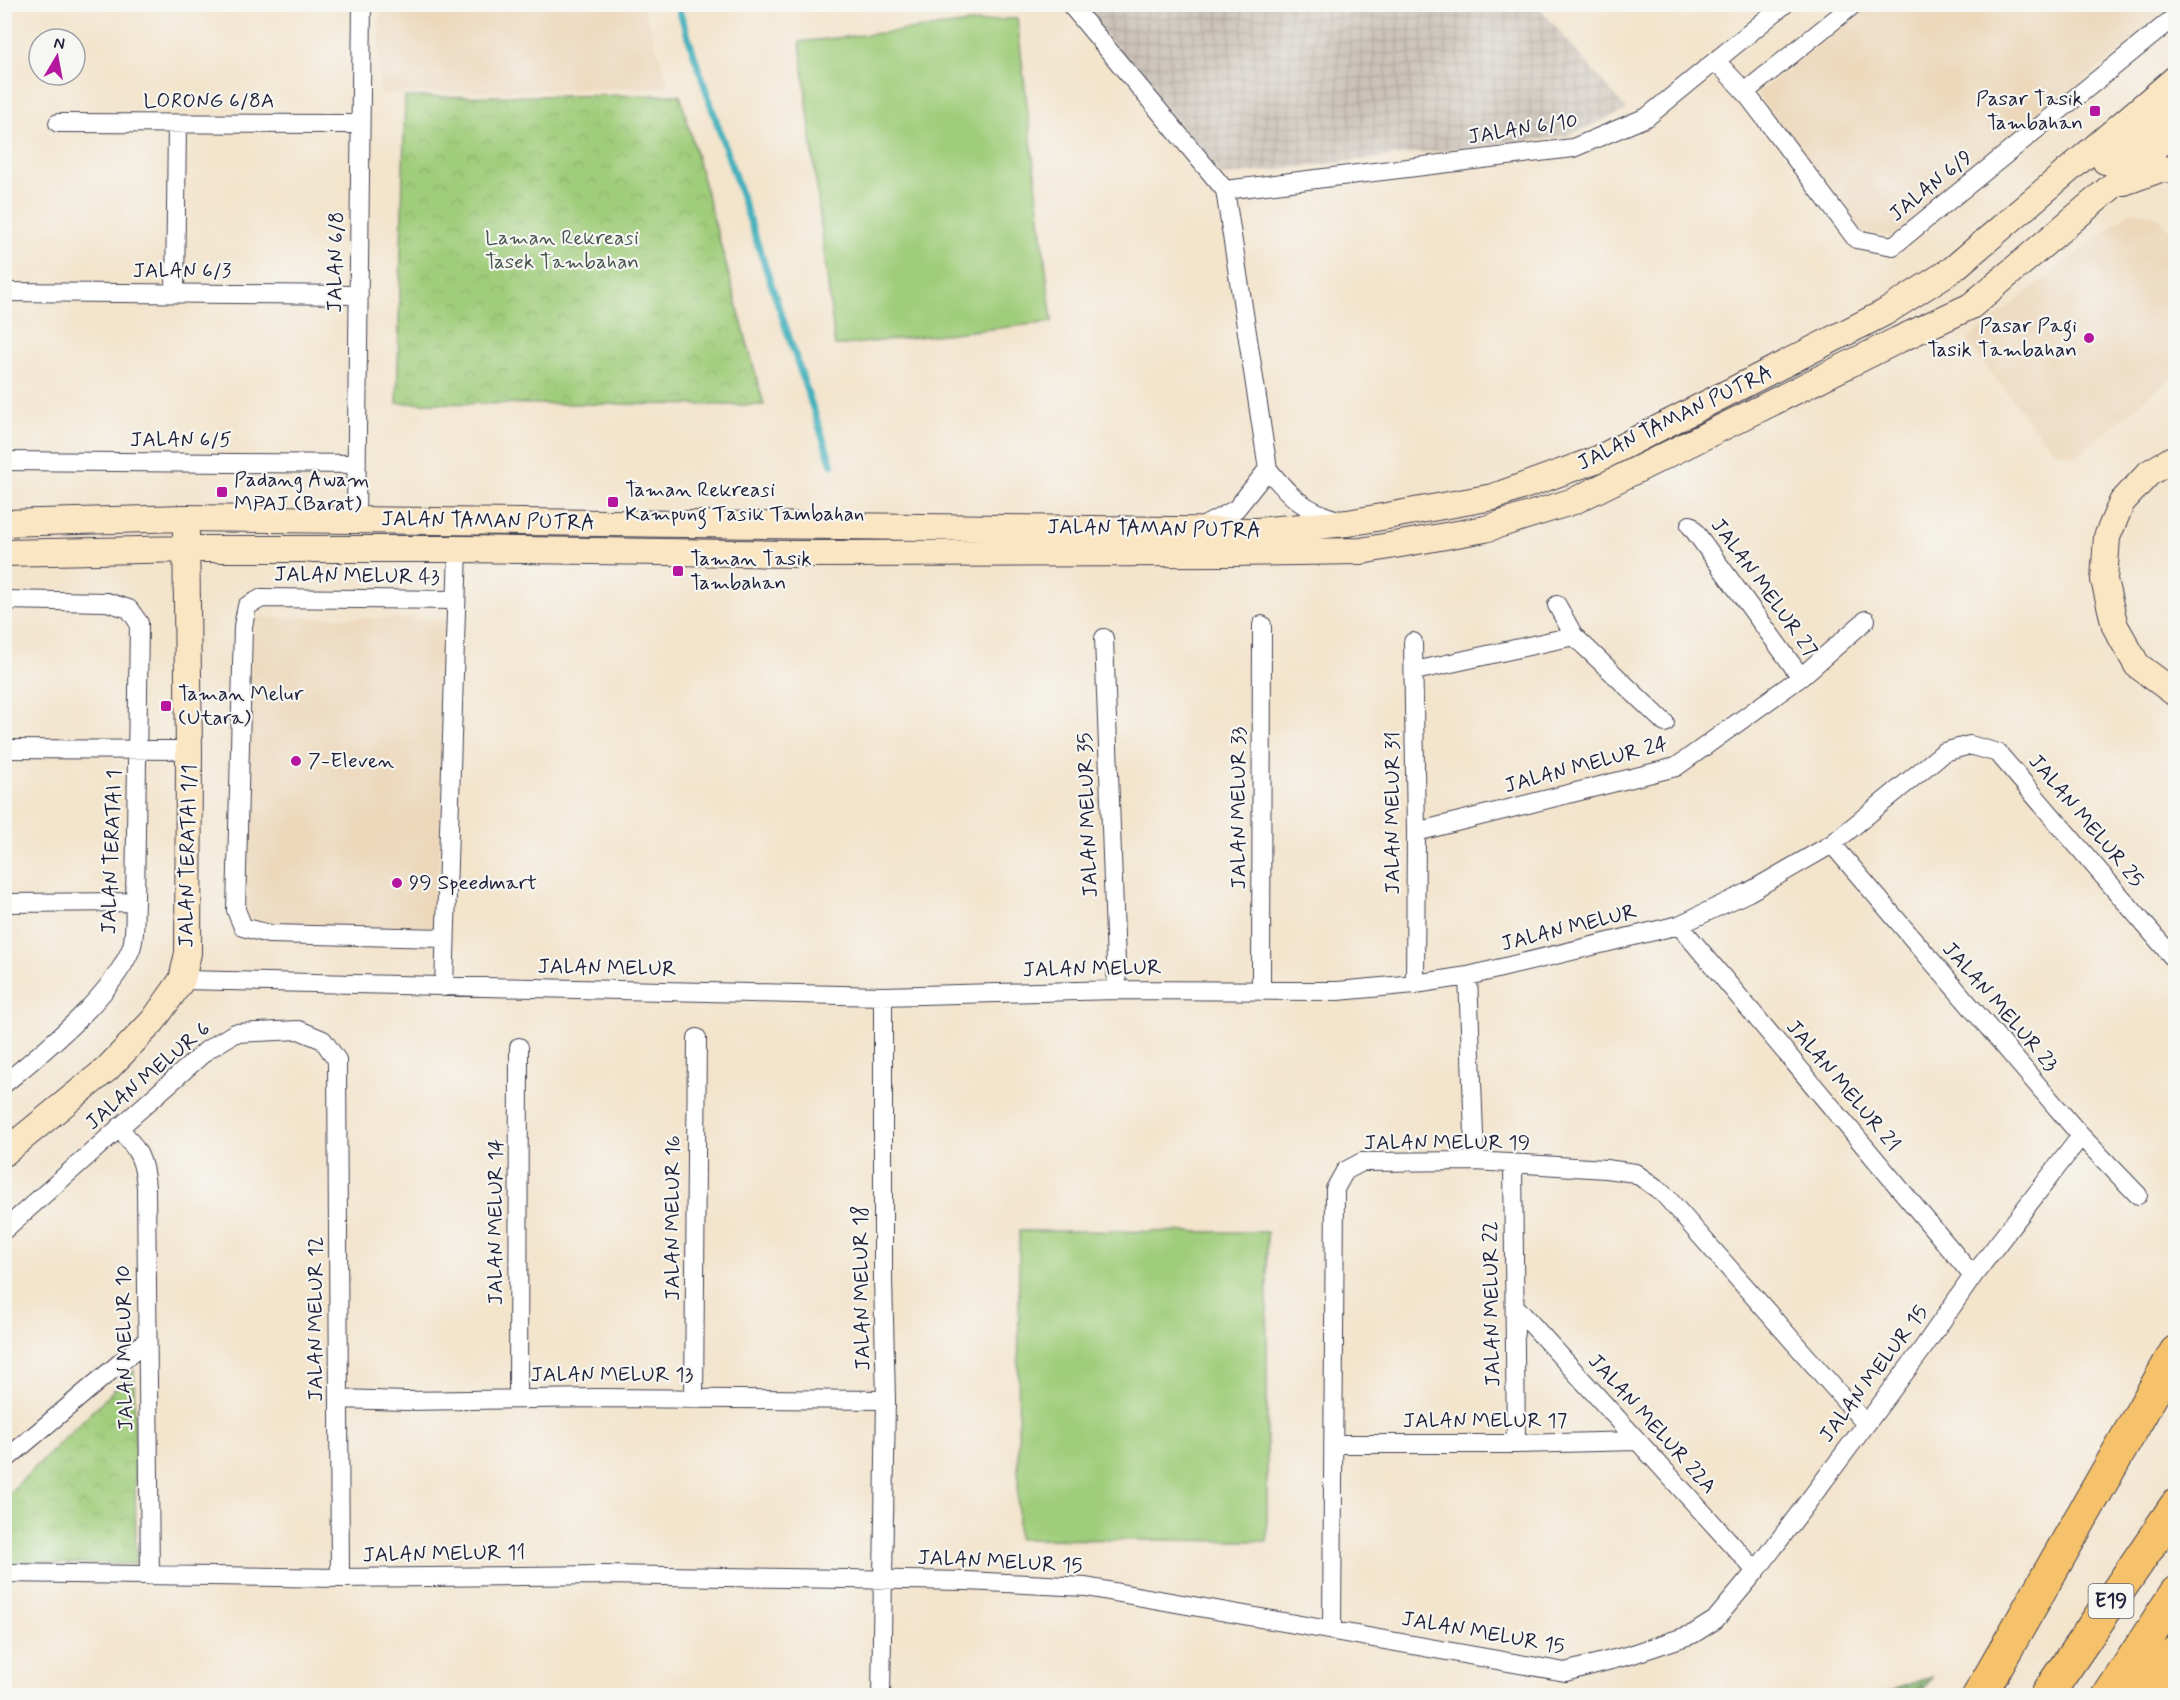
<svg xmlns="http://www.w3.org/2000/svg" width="2180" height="1700" viewBox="0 0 2180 1700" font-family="Mynerve,sans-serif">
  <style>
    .built { fill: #ecd7ba }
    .industrial { fill: url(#industrial-grid) }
    .forest { fill: url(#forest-firs); stroke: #516953; stroke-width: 1.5 }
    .park { fill: url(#park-crowns); stroke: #61785b; stroke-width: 1.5 }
    .pitch { fill: #a0cd7b; stroke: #61785b; stroke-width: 1.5 }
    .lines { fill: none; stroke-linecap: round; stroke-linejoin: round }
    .stream { stroke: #41b0bc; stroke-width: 7 }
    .street-casing { stroke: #413f51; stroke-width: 20 }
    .secondary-casing { stroke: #413f51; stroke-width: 28 }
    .highway-casing { stroke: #413f51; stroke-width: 35 }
    .street { stroke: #fff; stroke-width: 18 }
    .secondary { stroke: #fbe6c4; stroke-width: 26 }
    .highway { stroke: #f5c16b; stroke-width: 33 }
    .poi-dot { fill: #b5179e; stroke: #f6f6f2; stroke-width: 2 }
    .labels { text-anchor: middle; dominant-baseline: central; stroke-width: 4.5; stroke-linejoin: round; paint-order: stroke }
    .shield { fill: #f6f6f2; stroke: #626272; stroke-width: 1.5 }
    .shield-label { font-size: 20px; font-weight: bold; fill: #22223b }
    .poi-label { font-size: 21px; fill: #22223b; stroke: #f6f6f2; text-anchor: start }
    .street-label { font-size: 21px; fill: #22223b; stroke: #f6f6f2 }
    .park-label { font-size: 21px; fill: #48554e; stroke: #f6f6f2 }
  </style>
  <defs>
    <pattern id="industrial-grid" width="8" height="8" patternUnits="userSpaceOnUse" patternTransform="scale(1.5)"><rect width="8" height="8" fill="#cbc2b8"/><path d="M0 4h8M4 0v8" fill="none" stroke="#aea69f"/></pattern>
    <pattern id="forest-firs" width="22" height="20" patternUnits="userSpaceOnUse" patternTransform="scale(1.5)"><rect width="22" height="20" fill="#80b06b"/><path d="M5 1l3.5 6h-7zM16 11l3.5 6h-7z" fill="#688f59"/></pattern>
    <pattern id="park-crowns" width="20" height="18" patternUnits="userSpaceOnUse" patternTransform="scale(1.5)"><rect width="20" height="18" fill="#a0cd7b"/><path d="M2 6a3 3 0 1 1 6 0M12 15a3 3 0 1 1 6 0" fill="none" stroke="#8ab06b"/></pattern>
  </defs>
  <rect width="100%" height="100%" fill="#f6f6f2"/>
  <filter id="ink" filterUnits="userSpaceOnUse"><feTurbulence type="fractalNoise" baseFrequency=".0167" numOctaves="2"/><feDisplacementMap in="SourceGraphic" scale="12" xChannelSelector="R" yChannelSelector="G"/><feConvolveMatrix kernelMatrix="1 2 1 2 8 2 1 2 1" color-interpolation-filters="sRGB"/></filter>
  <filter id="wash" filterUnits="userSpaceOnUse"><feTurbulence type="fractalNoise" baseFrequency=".008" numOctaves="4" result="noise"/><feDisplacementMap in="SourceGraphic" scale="24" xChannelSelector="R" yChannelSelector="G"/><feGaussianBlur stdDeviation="1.35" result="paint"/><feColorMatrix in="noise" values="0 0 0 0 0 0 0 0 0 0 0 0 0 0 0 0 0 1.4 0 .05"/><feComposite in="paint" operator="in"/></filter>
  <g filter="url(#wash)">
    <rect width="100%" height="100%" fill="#f3e4cc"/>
    <path class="built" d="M 379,4 L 643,5 L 669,87 L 380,94 Z
      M 1868,5 L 2175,5 L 2175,7 L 1892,237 L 1860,233 L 1757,94 Z
      M 2131,211 L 2155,215 L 2175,234 L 2175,375 L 2076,456 L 2051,449 L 1966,341 Z
      M 252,617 L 448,619 L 437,928 L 271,927 L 248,920 L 245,908 Z"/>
    <path class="industrial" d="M 1080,5 L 1537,5 L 1627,110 L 1566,136 L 1222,176 Z"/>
    <path class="forest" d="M 1932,1676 L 1920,1695 L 1879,1695 Z"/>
    <path class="park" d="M 680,95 L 764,405 L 397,403 L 405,97 Z
      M 134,1370 L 136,1564 L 5,1563 L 5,1497 Z"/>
    <path class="pitch" d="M 1017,18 L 1052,322 L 835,346 L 800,42 Z
      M 1019,1231 L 1267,1232 L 1267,1541 L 1018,1539 Z"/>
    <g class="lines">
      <path class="stream" d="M 677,4 L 832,465"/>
    </g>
  </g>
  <g filter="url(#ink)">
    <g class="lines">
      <g class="street-casing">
        <path id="street" d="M 1070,4 L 1225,190 L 1268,469 C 1289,496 1305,511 1338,520
          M 1716,61 L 1745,92 L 1856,239 L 1893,246 L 2176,16
          M 1745,92 L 1854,4
          M 58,123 L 360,124
          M 1225,190 L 1573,148 L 1647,117 L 1785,4
          M 4,292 L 359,295
          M 175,293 L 177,124
          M 4,461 L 357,464
          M 356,519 L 362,4
          M 1690,525 L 1801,677
          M 1198,529 L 1236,509 L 1268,469
          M 4,600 L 107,602 L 129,609 L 139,623 L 135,902 C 134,916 136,936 131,949 C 111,997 45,1050 4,1084
          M 1557,605 L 1574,636 L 1665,723
          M 1104,638 L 1117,990
          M 1413,642 L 1416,832 L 1415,984
          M 1415,671 L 1574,636
          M 4,749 L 189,750
          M 1416,832 L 1676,767 L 1801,677 L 1866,620
          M 1832,844 L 2081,1136 L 2138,1195
          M 4,903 L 135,902
          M 1679,925 L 1973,1276
          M 445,938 L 269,934 L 243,927 L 236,910 L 243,626 L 247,606 L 262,598 L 456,600
          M 1468,976 L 1475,1161
          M 182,980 L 883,996 L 1117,990 L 1338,991 L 1415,984 L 1468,976 L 1679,925 L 1749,892 L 1832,844 L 1944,752 L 1970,745 L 1998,753 L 2176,961
          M 444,987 L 458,549
          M 1261,991 L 1262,625
          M 119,1127 C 138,1151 144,1158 146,1188 L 150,1576
          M 1513,1163 L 1516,1444
          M 4,1230 L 207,1050 L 235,1033 L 299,1030 L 323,1040 L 337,1060 L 340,1578
          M 1515,1306 L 1756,1571
          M 518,1398 L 519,1047
          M 694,1398 L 697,1038
          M 339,1399 L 407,1401 L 597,1398 L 886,1400
          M 1333,1444 L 1516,1444 L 1638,1441
          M 4,1461 L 147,1340
          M 4,1573 L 340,1578 L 604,1575 L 967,1581 L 1086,1587 L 1565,1672 L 1630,1655 L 1693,1634 L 1715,1620 L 1756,1571 L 1921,1351 L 1973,1276 L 2081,1136
          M 1332,1630 L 1335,1189 L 1345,1171 L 1362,1162 L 1475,1161 L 1606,1169 L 1635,1173 L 1662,1192 L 1865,1423
          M 881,1696 L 886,1400 L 883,1279 L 883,996"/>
      </g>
      <g class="secondary-casing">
        <path id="secondary" d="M 2105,161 C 2125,145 2144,128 2167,116 L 2176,119
          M 2124,182 L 2160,169 L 2176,170
          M 2176,457 L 2149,473 L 2122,502 L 2107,537 L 2104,580 L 2115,626 L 2137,665 L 2176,694
          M 4,523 L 185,518 L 1256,531 L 1348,523 L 1493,497 L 1598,459 L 1884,313 L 1953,269 L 2176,78
          M 4,553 L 186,549 L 458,549 L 797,554 L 1231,553 L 1361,551 L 1485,529 L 1574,501 L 1898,340 L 1971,306 L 2111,187 L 2176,128
          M 4,1153 L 107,1069 L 153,1021 L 182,980 L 188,953 L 189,750 L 186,533"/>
      </g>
      <g class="highway-casing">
        <path id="highway" d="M 1979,1696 L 2176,1352
          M 2046,1696 L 2176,1506
          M 2109,1696 L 2176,1593
          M 2140,1696 L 2176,1653"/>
      </g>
      <use href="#street" class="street"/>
      <use href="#secondary" class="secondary"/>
      <use href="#highway" class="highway"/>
    </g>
  </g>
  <g class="poi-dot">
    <rect x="2089" y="105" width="12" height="12" rx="3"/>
    <circle cx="2089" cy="338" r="6"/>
    <rect x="216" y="486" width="12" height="12" rx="3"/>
    <rect x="607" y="496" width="12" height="12" rx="3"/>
    <rect x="672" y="565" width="12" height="12" rx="3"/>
    <rect x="160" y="700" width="12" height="12" rx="3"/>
    <circle cx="296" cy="761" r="6"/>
    <circle cx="397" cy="883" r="6"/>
  </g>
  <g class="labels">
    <rect class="shield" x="2088.5" y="1584" width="45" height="34" rx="4.5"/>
    <g class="shield-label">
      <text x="2111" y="1601">E19</text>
    </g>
    <g class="poi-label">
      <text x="2083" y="99" text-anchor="end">Pasar Tasik<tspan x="2083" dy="24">Tambahan</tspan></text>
      <text x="2077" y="326" text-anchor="end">Pasar Pagi<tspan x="2077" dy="24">Tasik Tambahan</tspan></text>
      <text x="234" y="480">Padang Awam<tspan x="234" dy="24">MPAJ (Barat)</tspan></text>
      <text x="625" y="490">Taman Rekreasi<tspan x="625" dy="24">Kampung Tasik Tambahan</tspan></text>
      <text x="690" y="559">Taman Tasik<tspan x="690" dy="24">Tambahan</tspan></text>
      <text x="178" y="694">Taman Melur<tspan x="178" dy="24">(Utara)</tspan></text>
      <text x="308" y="761">7-Eleven</text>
      <text x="409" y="883">99 Speedmart</text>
    </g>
    <g class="street-label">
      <text x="209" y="101">LORONG 6/8A</text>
      <text transform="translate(1523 129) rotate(-9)">JALAN 6/10</text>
      <text transform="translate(1931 186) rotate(-39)">JALAN 6/9</text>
      <text transform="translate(336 262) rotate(-89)">JALAN 6/8</text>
      <text x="182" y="271">JALAN 6/3</text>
      <text transform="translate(1675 418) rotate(-26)">JALAN TAMAN PUTRA</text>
      <text x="181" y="440">JALAN 6/5</text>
      <text transform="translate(488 521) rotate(1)">JALAN TAMAN PUTRA</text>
      <text transform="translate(1154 529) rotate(1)">JALAN TAMAN PUTRA</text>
      <text transform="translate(357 576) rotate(1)">JALAN MELUR 43</text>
      <text transform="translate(1764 588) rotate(54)">JALAN MELUR 27</text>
      <text transform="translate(1586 765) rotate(-15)">JALAN MELUR 24</text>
      <text transform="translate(1239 808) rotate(-90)">JALAN MELUR 33</text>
      <text transform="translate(1393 813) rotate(-90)">JALAN MELUR 31</text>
      <text transform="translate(1088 815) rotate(-92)">JALAN MELUR 35</text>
      <text transform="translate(2086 821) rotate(50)">JALAN MELUR 25</text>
      <text transform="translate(112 852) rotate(-88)">JALAN TERATAI 1</text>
      <text transform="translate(188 856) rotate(-89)">JALAN TERATAI 1/1</text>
      <text transform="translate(1569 928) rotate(-14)">JALAN MELUR</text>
      <text transform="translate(607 968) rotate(1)">JALAN MELUR</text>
      <text transform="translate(1092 969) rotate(-1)">JALAN MELUR</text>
      <text transform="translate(2000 1007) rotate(49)">JALAN MELUR 23</text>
      <text transform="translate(148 1076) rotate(-40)">JALAN MELUR 6</text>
      <text transform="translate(1843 1086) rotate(50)">JALAN MELUR 21</text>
      <text x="1447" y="1143">JALAN MELUR 19</text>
      <text transform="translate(673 1218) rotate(-90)">JALAN MELUR 16</text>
      <text transform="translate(496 1222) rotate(-90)">JALAN MELUR 14</text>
      <text transform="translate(862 1288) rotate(-91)">JALAN MELUR 18</text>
      <text transform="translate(1492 1304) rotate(-91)">JALAN MELUR 22</text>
      <text transform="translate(316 1319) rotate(-90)">JALAN MELUR 12</text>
      <text transform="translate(125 1348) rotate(-91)">JALAN MELUR 10</text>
      <text transform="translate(1874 1374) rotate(-53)">JALAN MELUR 15</text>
      <text x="612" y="1375">JALAN MELUR 13</text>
      <text x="1485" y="1421">JALAN MELUR 17</text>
      <text transform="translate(1652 1424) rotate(48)">JALAN MELUR 22A</text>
      <text transform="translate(444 1554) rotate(-1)">JALAN MELUR 11</text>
      <text transform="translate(1000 1562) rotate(3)">JALAN MELUR 15</text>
      <text transform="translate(1483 1633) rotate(10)">JALAN MELUR 15</text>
    </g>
    <g class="park-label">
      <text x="562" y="238">Laman Rekreasi<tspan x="562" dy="24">Tasek Tambahan</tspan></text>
    </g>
  </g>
  <rect width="2180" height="1700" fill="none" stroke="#f6f6f2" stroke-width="24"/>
  <g transform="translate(57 57) rotate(10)"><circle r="28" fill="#f6f6f2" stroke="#a1a1a9" stroke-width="1.5"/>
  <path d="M0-4.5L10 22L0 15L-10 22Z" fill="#b5179e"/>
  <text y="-9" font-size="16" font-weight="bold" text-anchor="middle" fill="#22223b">N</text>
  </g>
</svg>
